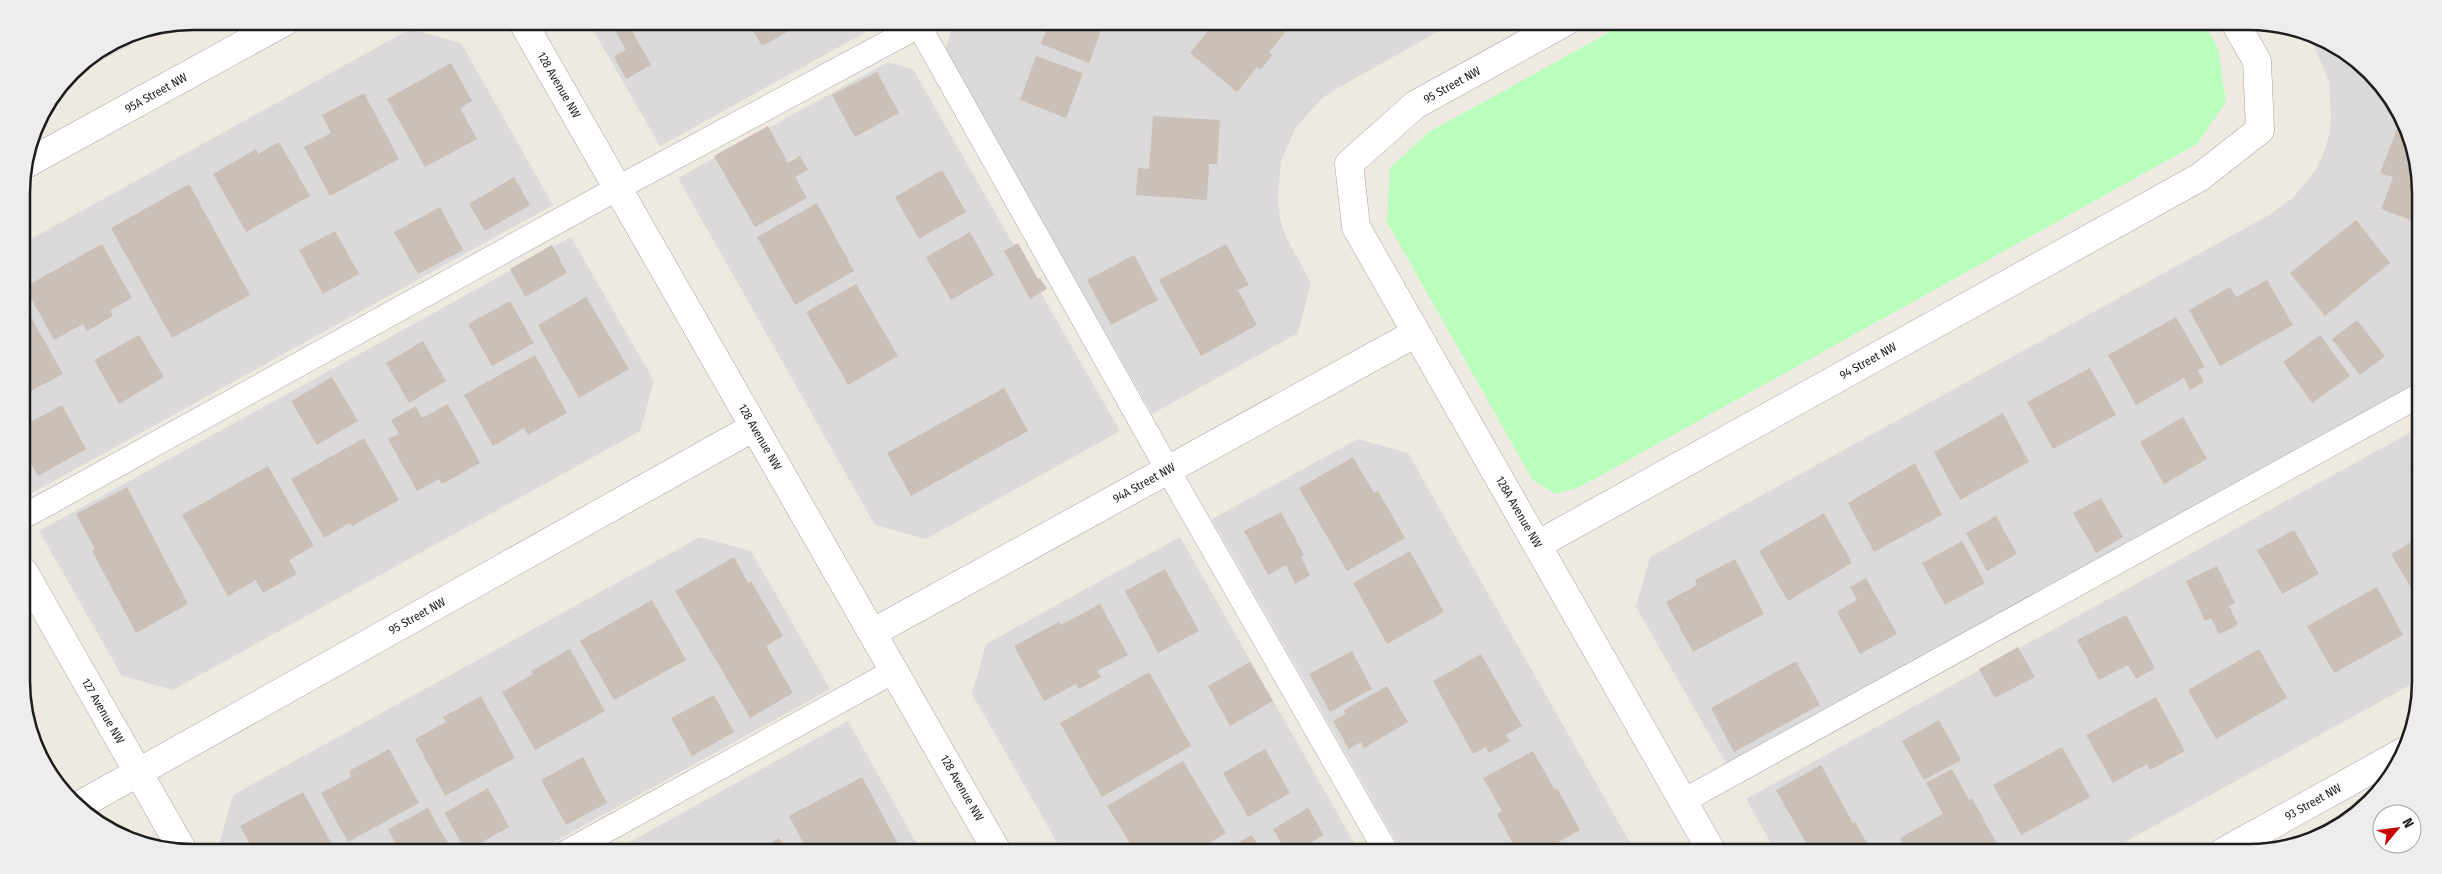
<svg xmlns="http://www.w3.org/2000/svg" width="2442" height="874" viewBox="0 0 2442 874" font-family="'Fira Sans Condensed',sans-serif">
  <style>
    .residential { fill: #dbd9d9 }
    .park { fill: #bafebe }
    .building { fill: #cbc0b7 }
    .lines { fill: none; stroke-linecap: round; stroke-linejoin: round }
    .service-casing { stroke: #a4a4a4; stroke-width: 25 }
    .minor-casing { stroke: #a4a4a4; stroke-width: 29 }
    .service { stroke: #fff; stroke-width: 24 }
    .minor { stroke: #fff; stroke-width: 28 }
    .labels { text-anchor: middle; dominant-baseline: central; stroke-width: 5; stroke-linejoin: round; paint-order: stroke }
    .street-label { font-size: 12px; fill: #1d1d1d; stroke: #fff }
    .rim { fill: none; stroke: #1d1d1d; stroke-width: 2.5 }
  </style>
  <rect width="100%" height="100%" fill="#efeae1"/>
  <path class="residential" d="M 588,21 L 886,21 L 660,146 Z
    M 961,21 L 1457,21 L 1338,88 L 1322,98 L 1296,127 L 1281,161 L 1278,199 L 1280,218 L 1285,235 L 1311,283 L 1298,333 L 1152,414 L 945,51 L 952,26 Z
    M 162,27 L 67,80 L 79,64 L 127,34 Z
    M 410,29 L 461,43 L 553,205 L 23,498 L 22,244 Z
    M 2304,30 L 2378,80 L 2408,127 L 2419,170 L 2420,384 L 1728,767 L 1636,607 L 1650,557 L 2269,215 L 2293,198 L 2314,172 L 2323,155 L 2329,136 L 2331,117 L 2329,82 L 2316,50 Z
    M 888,62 L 913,69 L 1120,431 L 926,539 L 875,525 L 678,178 Z
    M 571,237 L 654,381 L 640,431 L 173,690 L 122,676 L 39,531 Z
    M 2420,427 L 2421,679 L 2107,852 L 1776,852 L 1746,799 Z
    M 1358,439 L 1408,453 L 1636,853 L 1403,853 L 1212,519 Z
    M 700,537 L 751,551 L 830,689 L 534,853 L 223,853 L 219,845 L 233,795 Z
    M 1180,537 L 1360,853 L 1063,853 L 972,694 L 986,644 Z
    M 848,721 L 922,853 L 610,853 Z"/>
  <path class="park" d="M 1630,21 L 2203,21 L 2218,48 L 2226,102 L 2197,144 L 1580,487 L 1555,494 L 1532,479 L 1387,222 L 1390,168 L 1429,132 Z"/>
  <path class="building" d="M 610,21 L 651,21 L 632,31 L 651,65 L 626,79 L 614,56 L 626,50 Z
    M 748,21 L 807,21 L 762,46 Z
    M 1050,21 L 1105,21 L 1089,63 L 1041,44 Z
    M 1216,21 L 1275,21 L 1287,30 L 1269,52 L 1273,55 L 1260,70 L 1257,67 L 1237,92 L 1190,53 Z
    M 1321,21 L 1335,21 L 1324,27 Z
    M 1036,56 L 1083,73 L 1066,118 L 1020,100 Z
    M 451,63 L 472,101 L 460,108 L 477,139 L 425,167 L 387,99 Z
    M 877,72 L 899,113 L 855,137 L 832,95 Z
    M 364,93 L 399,159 L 330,196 L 304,147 L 331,133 L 322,115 Z
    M 1153,116 L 1220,120 L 1217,164 L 1209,164 L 1207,200 L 1136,195 L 1138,168 L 1149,169 Z
    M 768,126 L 788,163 L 800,156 L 808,170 L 795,177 L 807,198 L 755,227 L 714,156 Z
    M 2397,129 L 2409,133 L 2419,170 L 2419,223 L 2381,209 L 2393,177 L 2380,173 Z
    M 279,142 L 310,196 L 246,232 L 213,174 L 256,149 L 258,154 Z
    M 942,170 L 966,212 L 919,239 L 895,197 Z
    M 514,177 L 530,205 L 485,231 L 469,204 Z
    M 189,184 L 250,295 L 172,338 L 111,228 Z
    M 817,203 L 854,271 L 795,305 L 757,237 Z
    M 440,207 L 463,250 L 418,274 L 394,232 Z
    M 2356,220 L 2390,263 L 2325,316 L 2290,273 Z
    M 335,231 L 359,274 L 323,294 L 299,250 Z
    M 970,232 L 994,275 L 951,300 L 926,257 Z
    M 1018,243 L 1038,279 L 1040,278 L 1047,289 L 1030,299 L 1004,251 Z
    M 102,244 L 132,298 L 110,310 L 113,316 L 87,331 L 83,324 L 54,340 L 25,287 Z
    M 1226,244 L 1249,285 L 1238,290 L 1257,325 L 1201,356 L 1159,280 Z
    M 552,245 L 567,273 L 525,297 L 510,269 Z
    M 1134,255 L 1158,300 L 1111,325 L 1087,280 Z
    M 2267,280 L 2293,325 L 2220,366 L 2189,310 L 2230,287 L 2236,297 Z
    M 856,284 L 898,356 L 848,385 L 806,312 Z
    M 586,297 L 629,369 L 579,398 L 538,325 Z
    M 22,301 L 63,374 L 23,395 Z
    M 510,301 L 534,343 L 492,366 L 468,324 Z
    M 2176,317 L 2205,367 L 2198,370 L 2204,382 L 2190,390 L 2184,378 L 2136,405 L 2108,355 Z
    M 2357,320 L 2385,356 L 2360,375 L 2332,339 Z
    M 139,335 L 164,377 L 119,404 L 94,360 Z
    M 2320,335 L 2350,376 L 2312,403 L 2283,362 Z
    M 423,341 L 446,381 L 409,403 L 386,363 Z
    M 535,355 L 567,413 L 528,435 L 524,428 L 493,446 L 464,395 Z
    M 2090,368 L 2116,415 L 2053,449 L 2027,402 Z
    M 332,377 L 358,421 L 317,445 L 291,401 Z
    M 1004,388 L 1028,431 L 911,496 L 887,453 Z
    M 448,404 L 480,463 L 442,484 L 439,479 L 417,491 L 388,439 L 399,434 L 391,420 L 416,406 L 422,418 Z
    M 62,405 L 86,449 L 38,476 L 23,449 L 23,426 Z
    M 2003,413 L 2029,462 L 1960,500 L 1934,452 Z
    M 2183,417 L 2207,459 L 2164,484 L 2140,442 Z
    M 364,438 L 399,500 L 352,526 L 350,523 L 324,538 L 291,479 Z
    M 1353,457 L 1374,493 L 1378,491 L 1405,538 L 1347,571 L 1299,488 Z
    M 1915,463 L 1942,515 L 1874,552 L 1848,503 Z
    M 2420,464 L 2420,488 L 2410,469 Z
    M 268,466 L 314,546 L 289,560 L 297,574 L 263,593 L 256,580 L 228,596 L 182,515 Z
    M 127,487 L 188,604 L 136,633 L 92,551 L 95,549 L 76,514 Z
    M 2101,498 L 2123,537 L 2096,553 L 2073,513 Z
    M 1281,512 L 1304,555 L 1301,557 L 1310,575 L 1295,584 L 1286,565 L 1268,575 L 1244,531 Z
    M 1824,513 L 1852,563 L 1788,601 L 1759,551 Z
    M 1996,516 L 2017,554 L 1987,571 L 1966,533 Z
    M 2294,530 L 2319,574 L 2282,594 L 2257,550 Z
    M 2420,537 L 2421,605 L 2391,554 Z
    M 1962,541 L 1985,583 L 1945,605 L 1922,563 Z
    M 1410,551 L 1444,612 L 1387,644 L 1353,583 Z
    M 734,557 L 748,583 L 751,581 L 783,636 L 766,646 L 793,693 L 750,718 L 675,591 Z
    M 1735,559 L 1764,614 L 1693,652 L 1666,602 L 1697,585 L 1695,580 Z
    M 2217,566 L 2235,603 L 2229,606 L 2238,625 L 2219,634 L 2211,618 L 2205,621 L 2186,581 Z
    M 1165,569 L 1199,631 L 1158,653 L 1125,591 Z
    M 1866,578 L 1897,634 L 1860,654 L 1837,612 L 1857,600 L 1850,587 Z
    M 2377,587 L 2403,635 L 2334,673 L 2307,626 Z
    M 652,600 L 686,660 L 614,700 L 580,641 Z
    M 1100,604 L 1128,655 L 1097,671 L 1101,677 L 1079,689 L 1076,684 L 1044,701 L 1014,646 L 1059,622 L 1061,625 Z
    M 2126,615 L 2155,668 L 2136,679 L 2128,665 L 2099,680 L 2077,640 Z
    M 2018,647 L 2035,677 L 1995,698 L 1979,669 Z
    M 570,649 L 605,711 L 535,750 L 502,692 L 533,674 L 531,671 Z
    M 2259,649 L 2287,698 L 2216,739 L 2188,690 Z
    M 1352,651 L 1372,689 L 1330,712 L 1309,674 Z
    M 1481,654 L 1522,726 L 1506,735 L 1510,741 L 1489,753 L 1486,747 L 1473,754 L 1433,681 Z
    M 1796,661 L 1820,705 L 1734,752 L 1711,708 Z
    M 1250,662 L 1273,701 L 1230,726 L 1208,686 Z
    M 1149,672 L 1191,746 L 1102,797 L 1060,723 Z
    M 1387,686 L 1408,722 L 1364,748 L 1361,742 L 1349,749 L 1333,721 L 1346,714 L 1344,710 Z
    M 714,695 L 734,732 L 692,756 L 671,718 Z
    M 481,696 L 515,758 L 445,796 L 415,739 L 446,722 L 443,717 Z
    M 2156,697 L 2185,751 L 2150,770 L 2147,764 L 2113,783 L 2086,735 Z
    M 1939,720 L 1961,760 L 1924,780 L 1902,741 Z
    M 2062,747 L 2090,797 L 2021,835 L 1993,785 Z
    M 389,749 L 419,803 L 348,842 L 321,793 L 351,777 L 349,771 Z
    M 1265,749 L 1290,793 L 1248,817 L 1223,773 Z
    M 1533,751 L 1555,790 L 1557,788 L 1580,830 L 1539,853 L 1518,853 L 1497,814 L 1502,811 L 1483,778 Z
    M 583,757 L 607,803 L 566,825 L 541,780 Z
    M 1183,761 L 1226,833 L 1193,853 L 1136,853 L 1107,806 Z
    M 1821,765 L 1853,823 L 1855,822 L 1872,852 L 1801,852 L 1809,848 L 1776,790 Z
    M 1952,769 L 1969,800 L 1972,798 L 1998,846 L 1987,852 L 1908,852 L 1900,838 L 1943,814 L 1926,783 Z
    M 862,777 L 903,853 L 809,853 L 789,816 Z
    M 488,788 L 509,827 L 466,851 L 444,813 Z
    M 303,792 L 337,853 L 255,853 L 240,826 Z
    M 428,808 L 453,853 L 401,853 L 388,829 Z
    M 1308,808 L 1324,835 L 1293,853 L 1287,853 L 1273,829 Z
    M 1252,835 L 1262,853 L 1220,853 Z
    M 779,838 L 788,853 L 754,853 Z
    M 614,845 L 618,853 L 599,853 Z"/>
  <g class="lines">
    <g class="service-casing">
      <path id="service" d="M 919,26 L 1168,470 L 1387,853
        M 23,517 L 618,188 L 928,21
        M 1683,801 L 2420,395
        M 565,853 L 894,671"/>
    </g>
    <g class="minor-casing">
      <path id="minor" d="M 522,21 L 998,853
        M 1567,21 L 1415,105 L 1349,164 L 1356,227 L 1712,852
        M 26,164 L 286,21
        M 1537,545 L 2200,177 L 2260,130 L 2257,61 L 2234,21
        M 24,572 L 183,851
        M 872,633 L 1416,333
        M 80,805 L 754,427
        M 2223,852 L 2403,752"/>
    </g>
    <use href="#service" class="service"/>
    <use href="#minor" class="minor"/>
  </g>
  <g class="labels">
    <g class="street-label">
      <text transform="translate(559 85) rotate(60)">128 Avenue NW</text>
      <text transform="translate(1452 85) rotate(-29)">95 Street NW</text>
      <text transform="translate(156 93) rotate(-29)">95A Street NW</text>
      <text transform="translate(1868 361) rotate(-29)">94 Street NW</text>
      <text transform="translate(760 437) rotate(60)">128 Avenue NW</text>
      <text transform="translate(1144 483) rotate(-29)">94A Street NW</text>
      <text transform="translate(1519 512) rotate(60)">128A Avenue NW</text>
      <text transform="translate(417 616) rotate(-29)">95 Street NW</text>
      <text transform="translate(103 711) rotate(60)">127 Avenue NW</text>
      <text transform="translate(962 788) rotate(60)">128 Avenue NW</text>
      <text transform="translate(2313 802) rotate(-29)">93 Street NW</text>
    </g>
  </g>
  <path d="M0 0H2442V874H0ZM193 30H2249A163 163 0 0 1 2412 193V681A163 163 0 0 1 2249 844H193A163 163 0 0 1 30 681V193A163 163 0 0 1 193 30Z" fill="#ededed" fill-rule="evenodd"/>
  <path class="rim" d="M193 30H2249A163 163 0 0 1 2412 193V681A163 163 0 0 1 2249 844H193A163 163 0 0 1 30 681V193A163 163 0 0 1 193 30Z"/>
  <g transform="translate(2397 829) rotate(61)"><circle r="24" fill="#ffffff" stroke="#a5a5a5"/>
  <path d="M0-4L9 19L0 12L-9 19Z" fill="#c90003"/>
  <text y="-8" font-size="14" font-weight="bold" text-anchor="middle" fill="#1d1d1d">N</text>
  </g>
</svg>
